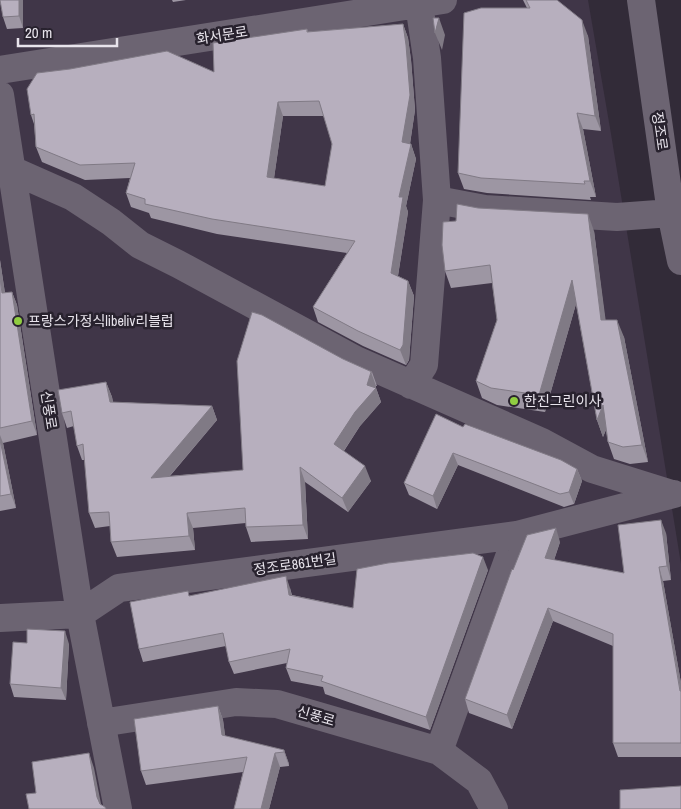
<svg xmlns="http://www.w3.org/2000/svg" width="681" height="809" viewBox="0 0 681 809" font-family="'Archivo Narrow','Noto Sans KR',sans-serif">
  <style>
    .built { fill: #403648 }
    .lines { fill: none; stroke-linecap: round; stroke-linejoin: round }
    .minor { stroke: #6c6472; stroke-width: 28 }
    .wall { fill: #9d96a3; fill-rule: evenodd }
    .shaded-wall { fill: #807a85 }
    .building { fill: #b7afbe; stroke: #807a85; fill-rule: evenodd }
    .poi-dot { fill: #90cd41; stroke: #28222e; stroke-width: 2 }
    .labels { text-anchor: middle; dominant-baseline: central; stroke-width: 5; stroke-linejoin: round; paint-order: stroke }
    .street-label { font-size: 14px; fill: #e8e4ec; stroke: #28222e }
    .poi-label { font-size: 14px; fill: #e8e4ec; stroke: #28222e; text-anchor: start }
  </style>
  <rect width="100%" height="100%" fill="#322b38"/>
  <path class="built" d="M 0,0 L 588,0 L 611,134 L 681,564 L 681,809 L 0,809 Z"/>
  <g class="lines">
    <path class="minor" d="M 641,0 L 671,213 L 681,261
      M 0,70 L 443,0
      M 0,95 L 80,614 L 118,809
      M 12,170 L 73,197 L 111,222 L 140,245 L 178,264 L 356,360 L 542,442 L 592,469 L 672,494
      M 437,200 L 485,209 L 617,217 L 671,213
      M 411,385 L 424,365 L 437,200 L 427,58 L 419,4
      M 0,618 L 80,614 L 119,588 L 517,535 L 674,494
      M 101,723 L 236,702 L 277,704 L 439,751 L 479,781 L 494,809
      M 439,751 L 517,535"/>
  </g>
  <path class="wall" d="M 0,0 L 23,0 L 23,28 L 7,29 L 3,17 Z
    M 172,0 L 186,0 L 173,2 Z
    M 523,0 L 557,0 L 588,36 L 601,131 L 583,129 L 596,197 L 590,197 L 591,200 L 487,193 L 464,189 L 458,173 L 527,8 Z
    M 403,24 L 408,38 L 411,60 L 415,110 L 410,144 L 411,144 L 416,159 L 406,206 L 408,212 L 398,276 L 408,281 L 414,296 L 409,360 L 406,365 L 363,346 L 318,322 L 313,307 L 347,253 L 217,234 L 151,218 L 149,213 L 131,207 L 126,193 L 130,178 L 85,180 L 42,162 L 36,147 L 34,124 L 31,115 L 214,72 L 307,29 L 308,32 ZM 283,116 L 324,116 L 332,144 L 325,186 L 274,178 Z
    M 594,231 L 605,320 L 624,337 L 648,462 L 630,464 L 614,459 L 608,442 L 606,430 L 603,437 L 597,420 L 576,304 L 545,412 L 497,405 L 482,398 L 476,381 L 497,320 L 492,283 L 451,288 L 445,271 Z
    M 0,260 L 5,293 L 12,292 L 17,305 L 37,435 L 3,443 L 16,508 L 0,511 Z
    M 343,359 L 372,372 L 377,386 L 376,386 L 376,388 L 381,402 L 360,426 L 344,451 L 371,481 L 348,512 L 305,482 L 308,539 L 251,542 L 246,527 L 246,523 L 193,528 L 195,550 L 117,557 L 111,542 L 110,526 L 95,528 L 89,513 L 85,460 L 82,460 L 77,446 L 74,426 L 67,428 L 62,413 L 106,382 L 112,397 L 113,402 L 212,406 L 217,420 L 170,476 L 243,470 Z
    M 463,427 L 577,469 L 582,481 L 574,504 L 564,507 L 458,465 L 437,509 L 409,495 L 404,483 Z
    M 666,533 L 671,580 L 663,581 L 681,683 L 681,757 L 618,757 L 613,743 L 613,646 L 553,621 L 512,729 L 469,713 L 465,699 L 513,570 L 560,542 L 554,560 L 624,573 Z
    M 488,570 L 430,730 L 325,694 L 323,687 L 291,681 L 286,668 L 287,663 L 234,674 L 229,662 L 226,646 L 143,662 L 139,649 L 189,596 L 290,588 L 292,595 L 353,608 Z
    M 27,643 L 69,644 L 66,700 L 14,697 L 10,684 Z
    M 218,706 L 223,720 L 225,736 L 284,750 L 289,764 L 289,766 L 280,767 L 269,809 L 234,809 L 243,772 L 146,785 L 141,771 Z"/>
  <path class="shaded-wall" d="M 19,0 L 23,0 L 23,28 L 19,16 Z
    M 439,18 L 445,35 L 442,50 L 435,33 Z
    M 582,20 L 588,36 L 601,131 L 595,116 Z
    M 403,24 L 408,38 L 411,60 L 415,110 L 408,157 L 402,142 Z
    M 278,102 L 283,116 L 272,192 L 267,177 Z
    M 577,113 L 583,129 L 596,197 L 590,181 Z
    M 411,144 L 416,159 L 406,206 L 408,212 L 396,288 L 391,273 L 399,197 Z
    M 588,214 L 594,231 L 608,338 L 601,320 Z
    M 0,260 L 7,307 L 2,293 L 0,278 Z
    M 572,280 L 578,297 L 545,412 L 539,395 Z
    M 408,281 L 414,296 L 409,360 L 406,365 L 400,350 Z
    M 12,292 L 17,305 L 37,435 L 32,421 Z
    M 617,320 L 624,337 L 648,462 L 642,445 Z
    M 371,372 L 376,386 L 375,389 L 376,388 L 381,402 L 360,426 L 339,458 L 334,444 L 367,385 Z
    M 106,382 L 112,397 L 115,417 L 110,402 Z
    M 603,405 L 609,422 L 603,437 L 597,420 Z
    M 212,406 L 217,420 L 156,492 L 151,478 Z
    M 0,435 L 3,443 L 16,508 L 11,494 L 0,440 Z
    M 453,453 L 458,465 L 437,509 L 433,496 Z
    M 365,466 L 371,481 L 348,512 L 342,498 Z
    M 300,467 L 305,482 L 308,539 L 303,525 Z
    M 577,469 L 582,481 L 574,504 L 569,492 Z
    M 187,513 L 193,528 L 195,550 L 189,536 Z
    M 661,520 L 666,533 L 671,580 L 667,566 Z
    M 556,528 L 560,542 L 550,572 L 545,558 Z
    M 483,557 L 488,570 L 430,730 L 426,717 Z
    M 659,567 L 663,581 L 681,683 L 681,694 Z
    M 286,576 L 290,588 L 294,607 L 289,595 Z
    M 548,608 L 553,621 L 512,729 L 507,715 Z
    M 65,631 L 69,644 L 66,700 L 61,688 Z
    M 218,706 L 223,720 L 227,749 L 222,735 Z
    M 284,750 L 289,764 L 289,766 L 284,752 Z
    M 89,753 L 94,768 L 102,809 L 97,797 Z
    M 275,753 L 280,767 L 269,809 L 261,809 Z"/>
  <path class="building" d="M 0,0 L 19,0 L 19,16 L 3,17 Z
    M 526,0 L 557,0 L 582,20 L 595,116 L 577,113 L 590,181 L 584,181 L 585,184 L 481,178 L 458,173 L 464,13 L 481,8 L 530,8 Z
    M 433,18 L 439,18 L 435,33 Z
    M 403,24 L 406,45 L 410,95 L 402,142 L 411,144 L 399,197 L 403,197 L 391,273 L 408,281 L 403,345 L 400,350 L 358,331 L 313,307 L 355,241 L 212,219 L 145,204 L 145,199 L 126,193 L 135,163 L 80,165 L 36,147 L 34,114 L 31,115 L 27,89 L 37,73 L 70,69 L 167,51 L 214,72 L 213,43 L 307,29 L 307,32 ZM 319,101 L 332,144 L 325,186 L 267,177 L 278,102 Z
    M 457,204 L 478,208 L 588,214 L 601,320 L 617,320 L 642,445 L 623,447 L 608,442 L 603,405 L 597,420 L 572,280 L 539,395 L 491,388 L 476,381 L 497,320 L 490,265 L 445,271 L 442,245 L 443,222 L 456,221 Z
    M 0,278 L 2,293 L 12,292 L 32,421 L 0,428 Z
    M 252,312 L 262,315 L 343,359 L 372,372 L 371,372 L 367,385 L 376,388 L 355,412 L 334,444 L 365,466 L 342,498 L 300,467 L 303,525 L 246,527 L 245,508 L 187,513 L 189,536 L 111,542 L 109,512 L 89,513 L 83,444 L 77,446 L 71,411 L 62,413 L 58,390 L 106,382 L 110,402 L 212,406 L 151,478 L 243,470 L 237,361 Z
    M 436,414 L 463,427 L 465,424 L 561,460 L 577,469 L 569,492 L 560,494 L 453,453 L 433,496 L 404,483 Z
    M 0,440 L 11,494 L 0,496 Z
    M 661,520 L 667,566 L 659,567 L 680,691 L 681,691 L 681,743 L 613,743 L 613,634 L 548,608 L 507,715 L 465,699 L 512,569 L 513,570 L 527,535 L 556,528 L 545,558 L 624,573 L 618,525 Z
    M 473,553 L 483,557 L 426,717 L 321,681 L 323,676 L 286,668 L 290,649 L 229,662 L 223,633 L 139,649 L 130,602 L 188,591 L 189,596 L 286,576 L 289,595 L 353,608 L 357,569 L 388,563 Z
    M 27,629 L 65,631 L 61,688 L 10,684 L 13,642 L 27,643 Z
    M 218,706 L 222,735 L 284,750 L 284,752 L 275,753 L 261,809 L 234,809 L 247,757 L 141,771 L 134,719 Z
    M 89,753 L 97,797 L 100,804 L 105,807 L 106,809 L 29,809 L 26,794 L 36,793 L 32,762 Z
    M 681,786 L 681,809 L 620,809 L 620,790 Z"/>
  <g class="poi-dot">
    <circle cx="18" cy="321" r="5"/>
    <circle cx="514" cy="401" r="5"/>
  </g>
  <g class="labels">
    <g class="street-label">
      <text transform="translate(222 35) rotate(-9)">화서문로</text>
      <text transform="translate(660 131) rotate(82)">정조로</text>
      <text transform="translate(49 410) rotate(81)">신풍로</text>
      <text transform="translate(295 564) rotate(-8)">정조로861번길</text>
      <text transform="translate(316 716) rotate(16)">신풍로</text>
    </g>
    <g class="poi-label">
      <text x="28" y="321">프랑스가정식libeliv리블럽</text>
      <text x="524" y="401">한진그린이사</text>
    </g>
  </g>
  <path d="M18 38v8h99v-8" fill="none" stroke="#e8e4ec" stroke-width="2.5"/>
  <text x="25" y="38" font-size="15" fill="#e8e4ec" stroke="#28222e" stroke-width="4" paint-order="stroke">20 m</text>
</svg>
